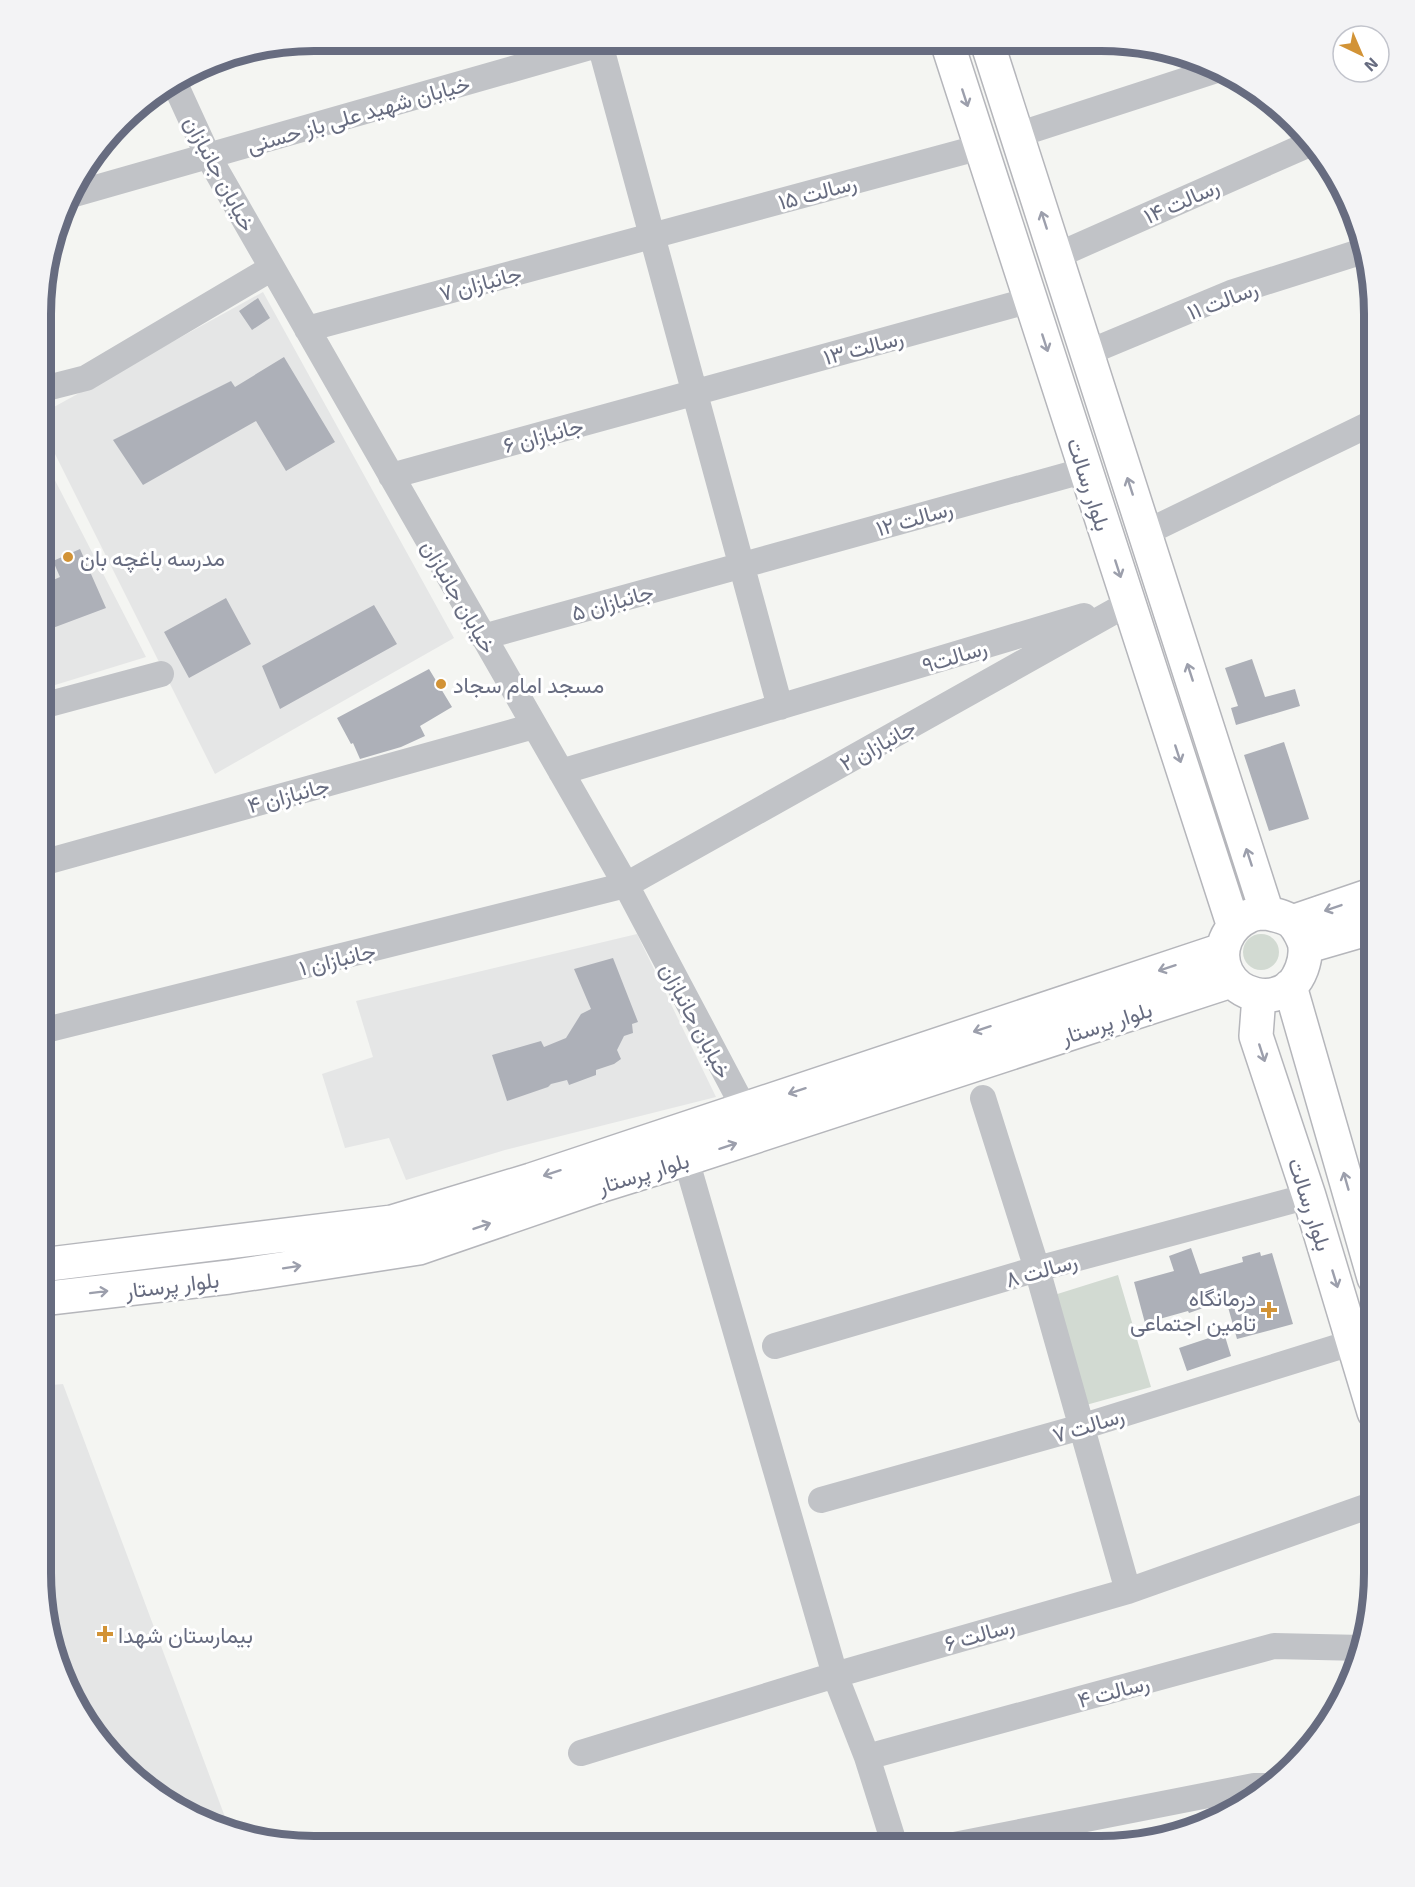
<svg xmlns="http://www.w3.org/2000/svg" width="1415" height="1887" viewBox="0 0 1415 1887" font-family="'Exo 2',Vazirmatn,sans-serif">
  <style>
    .built { fill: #e5e6e6 }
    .green { fill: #d2dad2 }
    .building { fill: #adb0b8 }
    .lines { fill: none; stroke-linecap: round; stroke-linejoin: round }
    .major-casing { stroke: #b5b6bb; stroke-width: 36 }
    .minor { stroke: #c1c3c7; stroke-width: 26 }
    .major { stroke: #fff; stroke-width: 33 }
    .oneway { stroke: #9c9fac }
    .poi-dot { fill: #d29336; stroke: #fff; stroke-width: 2 }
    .labels { text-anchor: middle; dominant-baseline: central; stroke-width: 6; stroke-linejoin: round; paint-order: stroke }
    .street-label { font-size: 22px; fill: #676c80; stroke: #fff }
    .poi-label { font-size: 22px; fill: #676c80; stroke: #fff; text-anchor: start }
    .rim { fill: none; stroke: #676c80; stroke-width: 8 }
  </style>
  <rect width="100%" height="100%" fill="#f4f5f2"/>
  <path class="built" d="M 263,292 L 454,638 L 215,774 L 43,430 L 43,413 Z
    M 43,457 L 146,657 L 42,689 Z
    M 637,934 L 716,1097 L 505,1150 L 406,1180 L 389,1138 L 345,1148 L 322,1074 L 373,1057 L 356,1001 Z
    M 63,1384 L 228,1825 L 162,1800 L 109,1754 L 69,1694 L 41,1574 L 41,1386 Z"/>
  <path class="green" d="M1243 952a18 18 0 1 1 36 0a18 18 0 1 1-36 0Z
    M 1118,1275 L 1151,1387 L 1086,1405 L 1051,1296 Z"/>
  <path class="building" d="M 258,298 L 270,318 L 252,330 L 239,311 Z
    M 284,357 L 335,442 L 286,471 L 256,421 L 143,485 L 113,440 L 231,381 L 235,387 Z
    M 80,549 L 106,608 L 42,632 L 42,585 L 60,577 L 53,561 Z
    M 226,598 L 251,644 L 189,678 L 164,632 Z
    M 374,605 L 397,644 L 280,709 L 262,666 Z
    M 1252,659 L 1265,697 L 1295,689 L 1300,706 L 1236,725 L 1231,708 L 1238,706 L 1225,668 Z
    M 429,669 L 452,707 L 420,726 L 425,736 L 401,747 L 360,759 L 353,743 L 351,744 L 337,718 Z
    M 1284,742 L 1309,819 L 1269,831 L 1244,755 Z
    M 613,958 L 638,1022 L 632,1024 L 633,1033 L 624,1036 L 617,1050 L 621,1059 L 614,1064 L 596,1070 L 596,1075 L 569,1085 L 567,1080 L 551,1084 L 548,1087 L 507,1101 L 492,1055 L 541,1041 L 544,1047 L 566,1038 L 581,1014 L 591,1009 L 574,969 Z
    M 1191,1248 L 1200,1274 L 1243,1262 L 1242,1257 L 1260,1252 L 1261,1256 L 1272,1253 L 1293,1324 L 1237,1339 L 1226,1300 L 1189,1313 L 1188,1311 L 1145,1323 L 1134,1282 L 1174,1271 L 1169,1256 Z
    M 1224,1333 L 1231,1356 L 1187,1371 L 1179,1348 Z"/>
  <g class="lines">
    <g class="major-casing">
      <path id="major" d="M 947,42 L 1234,927
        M 987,42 L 1267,913
        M 1267,913 C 1275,915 1287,917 1293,923 C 1298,928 1305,941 1305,948 C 1306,961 1300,977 1291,986 C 1271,1003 1239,996 1227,973 C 1216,951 1227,926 1249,916 C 1255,913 1261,913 1267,913 Z
        M 1292,922 L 1374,894
        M 1305,947 L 1374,927
        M 1290,986 L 1374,1278
        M 1259,996 L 1256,1036 L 1309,1196 L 1374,1412
        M 41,1265 L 392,1222 L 531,1180 L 1222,950
        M 41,1299 L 229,1277 L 419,1248 L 596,1187 L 686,1159 L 1231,981"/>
    </g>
    <path class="minor" d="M 600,44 L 780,707
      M 175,84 L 208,156 L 626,885 L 744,1108
      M 1017,135 L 1220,69
      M 71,195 L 611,41
      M 1056,256 L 1307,145
      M 307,329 L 981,147
      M 1087,353 L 1231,293 L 1360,252
      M 43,389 L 86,378 L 272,268
      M 391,476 L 1031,300
      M 1145,533 L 1374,422
      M 483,637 L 1086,470
      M 42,706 L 161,674
      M 561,772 L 1084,616
      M 42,863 L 534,726
      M 42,1031 L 626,885 L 1129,603
      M 983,1098 L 1037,1269 L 1128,1591
      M 686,1159 L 835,1675 L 867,1757 L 895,1846
      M 775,1346 L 1037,1269 L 1309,1196
      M 821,1500 L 1081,1427 L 1354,1342
      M 581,1753 L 835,1675 L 1128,1591 L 1374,1504
      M 867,1757 L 1274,1646 L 1363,1648
      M 949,1846 L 1254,1786 L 1271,1786"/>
    <use href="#major" class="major"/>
  </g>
  <defs><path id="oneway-shaft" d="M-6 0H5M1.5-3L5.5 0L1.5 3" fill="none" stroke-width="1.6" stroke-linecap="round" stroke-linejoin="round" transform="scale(1.5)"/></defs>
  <g class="oneway">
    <use href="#oneway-shaft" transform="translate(965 98) rotate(72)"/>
    <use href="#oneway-shaft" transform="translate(1044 220) rotate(-108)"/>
    <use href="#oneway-shaft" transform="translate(1045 343) rotate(72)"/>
    <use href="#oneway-shaft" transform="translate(1130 486) rotate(-108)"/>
    <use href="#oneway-shaft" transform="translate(1118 569) rotate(72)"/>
    <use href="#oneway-shaft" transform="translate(1190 672) rotate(-108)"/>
    <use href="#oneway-shaft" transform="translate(1178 754) rotate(72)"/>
    <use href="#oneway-shaft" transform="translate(1249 857) rotate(-108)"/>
    <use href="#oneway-shaft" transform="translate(1333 908) rotate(161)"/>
    <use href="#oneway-shaft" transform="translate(1167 968) rotate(162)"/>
    <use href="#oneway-shaft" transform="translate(982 1029) rotate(162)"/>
    <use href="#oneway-shaft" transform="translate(1262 1053) rotate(72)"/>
    <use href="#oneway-shaft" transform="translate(797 1091) rotate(162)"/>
    <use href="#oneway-shaft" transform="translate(728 1146) rotate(-18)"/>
    <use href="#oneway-shaft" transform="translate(552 1173) rotate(162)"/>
    <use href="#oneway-shaft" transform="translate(1346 1181) rotate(-106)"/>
    <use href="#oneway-shaft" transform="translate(482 1226) rotate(-19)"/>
    <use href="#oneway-shaft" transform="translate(292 1267) rotate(-9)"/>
    <use href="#oneway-shaft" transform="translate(1335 1279) rotate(73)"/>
    <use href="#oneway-shaft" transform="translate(99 1292) rotate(-7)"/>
  </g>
  <g class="poi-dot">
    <circle cx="68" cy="557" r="6"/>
    <circle cx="441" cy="684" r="6"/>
    <path d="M1266 1301h6v6h6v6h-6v6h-6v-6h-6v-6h6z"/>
    <path d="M102 1625h6v6h6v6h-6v6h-6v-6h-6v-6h6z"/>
  </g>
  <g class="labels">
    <g class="street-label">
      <text transform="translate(358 113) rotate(-16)">خیابان شهید علی باز حسنی</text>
      <text transform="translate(221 173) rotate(62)">خیابان جانبازان</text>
      <text transform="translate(817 191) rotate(-15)">رسالت ۱۵</text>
      <text transform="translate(1181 200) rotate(-24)">رسالت ۱۴</text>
      <text transform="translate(480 282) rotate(-15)">جانبازان ۷</text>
      <text transform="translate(1222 299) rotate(-21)">رسالت ۱۱</text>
      <text transform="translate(863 346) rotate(-15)">رسالت ۱۳</text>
      <text transform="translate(543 434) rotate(-15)">جانبازان ۶</text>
      <text transform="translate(1090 484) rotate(72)">بلوار رسالت</text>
      <text transform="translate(914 517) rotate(-16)">رسالت ۱۲</text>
      <text transform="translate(460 596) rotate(60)">خیابان جانبازان</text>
      <text transform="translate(612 601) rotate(-16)">جانبازان ۵</text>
      <text transform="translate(954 655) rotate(-17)">رسالت۹</text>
      <text transform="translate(877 744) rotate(-29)">جانبازان ۲</text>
      <text transform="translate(288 794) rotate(-15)">جانبازان ۴</text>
      <text transform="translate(337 958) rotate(-14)">جانبازان ۱</text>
      <text transform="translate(697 1020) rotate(62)">خیابان جانبازان</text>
      <text transform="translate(1106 1022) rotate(-18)">بلوار پرستار</text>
      <text transform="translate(643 1172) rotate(-17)">بلوار پرستار</text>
      <text transform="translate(1311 1204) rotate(72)">بلوار رسالت</text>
      <text transform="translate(1041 1269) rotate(-16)">رسالت ۸</text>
      <text transform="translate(172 1284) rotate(-7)">بلوار پرستار</text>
      <text transform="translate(1088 1424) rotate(-17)">رسالت ۷</text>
      <text transform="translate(979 1633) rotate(-16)">رسالت ۶</text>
      <text transform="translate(1113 1690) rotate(-15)">رسالت ۴</text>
    </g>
    <g class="poi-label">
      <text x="80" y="557">مدرسه باغچه بان</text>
      <text x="453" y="684">مسجد امام سجاد</text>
      <text x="1256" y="1297" text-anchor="end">درمانگاه<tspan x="1256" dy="25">تامین اجتماعی</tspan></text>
      <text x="118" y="1634">بیمارستان شهدا</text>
    </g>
  </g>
  <path d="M0 0H1415V1887H0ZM314 51H1101A263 263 0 0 1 1364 314V1573A263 263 0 0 1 1101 1836H314A263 263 0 0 1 51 1573V314A263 263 0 0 1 314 51Z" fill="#f3f3f5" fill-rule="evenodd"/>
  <path class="rim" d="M314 51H1101A263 263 0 0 1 1364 314V1573A263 263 0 0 1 1101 1836H314A263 263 0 0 1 51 1573V314A263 263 0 0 1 314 51Z"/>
  <g transform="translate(1361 54) rotate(136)"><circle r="28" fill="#ffffff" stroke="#c2c4cc" stroke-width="1.5"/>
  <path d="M0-4.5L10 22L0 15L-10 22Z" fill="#d29336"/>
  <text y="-9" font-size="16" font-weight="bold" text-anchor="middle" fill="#676c80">N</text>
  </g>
</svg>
